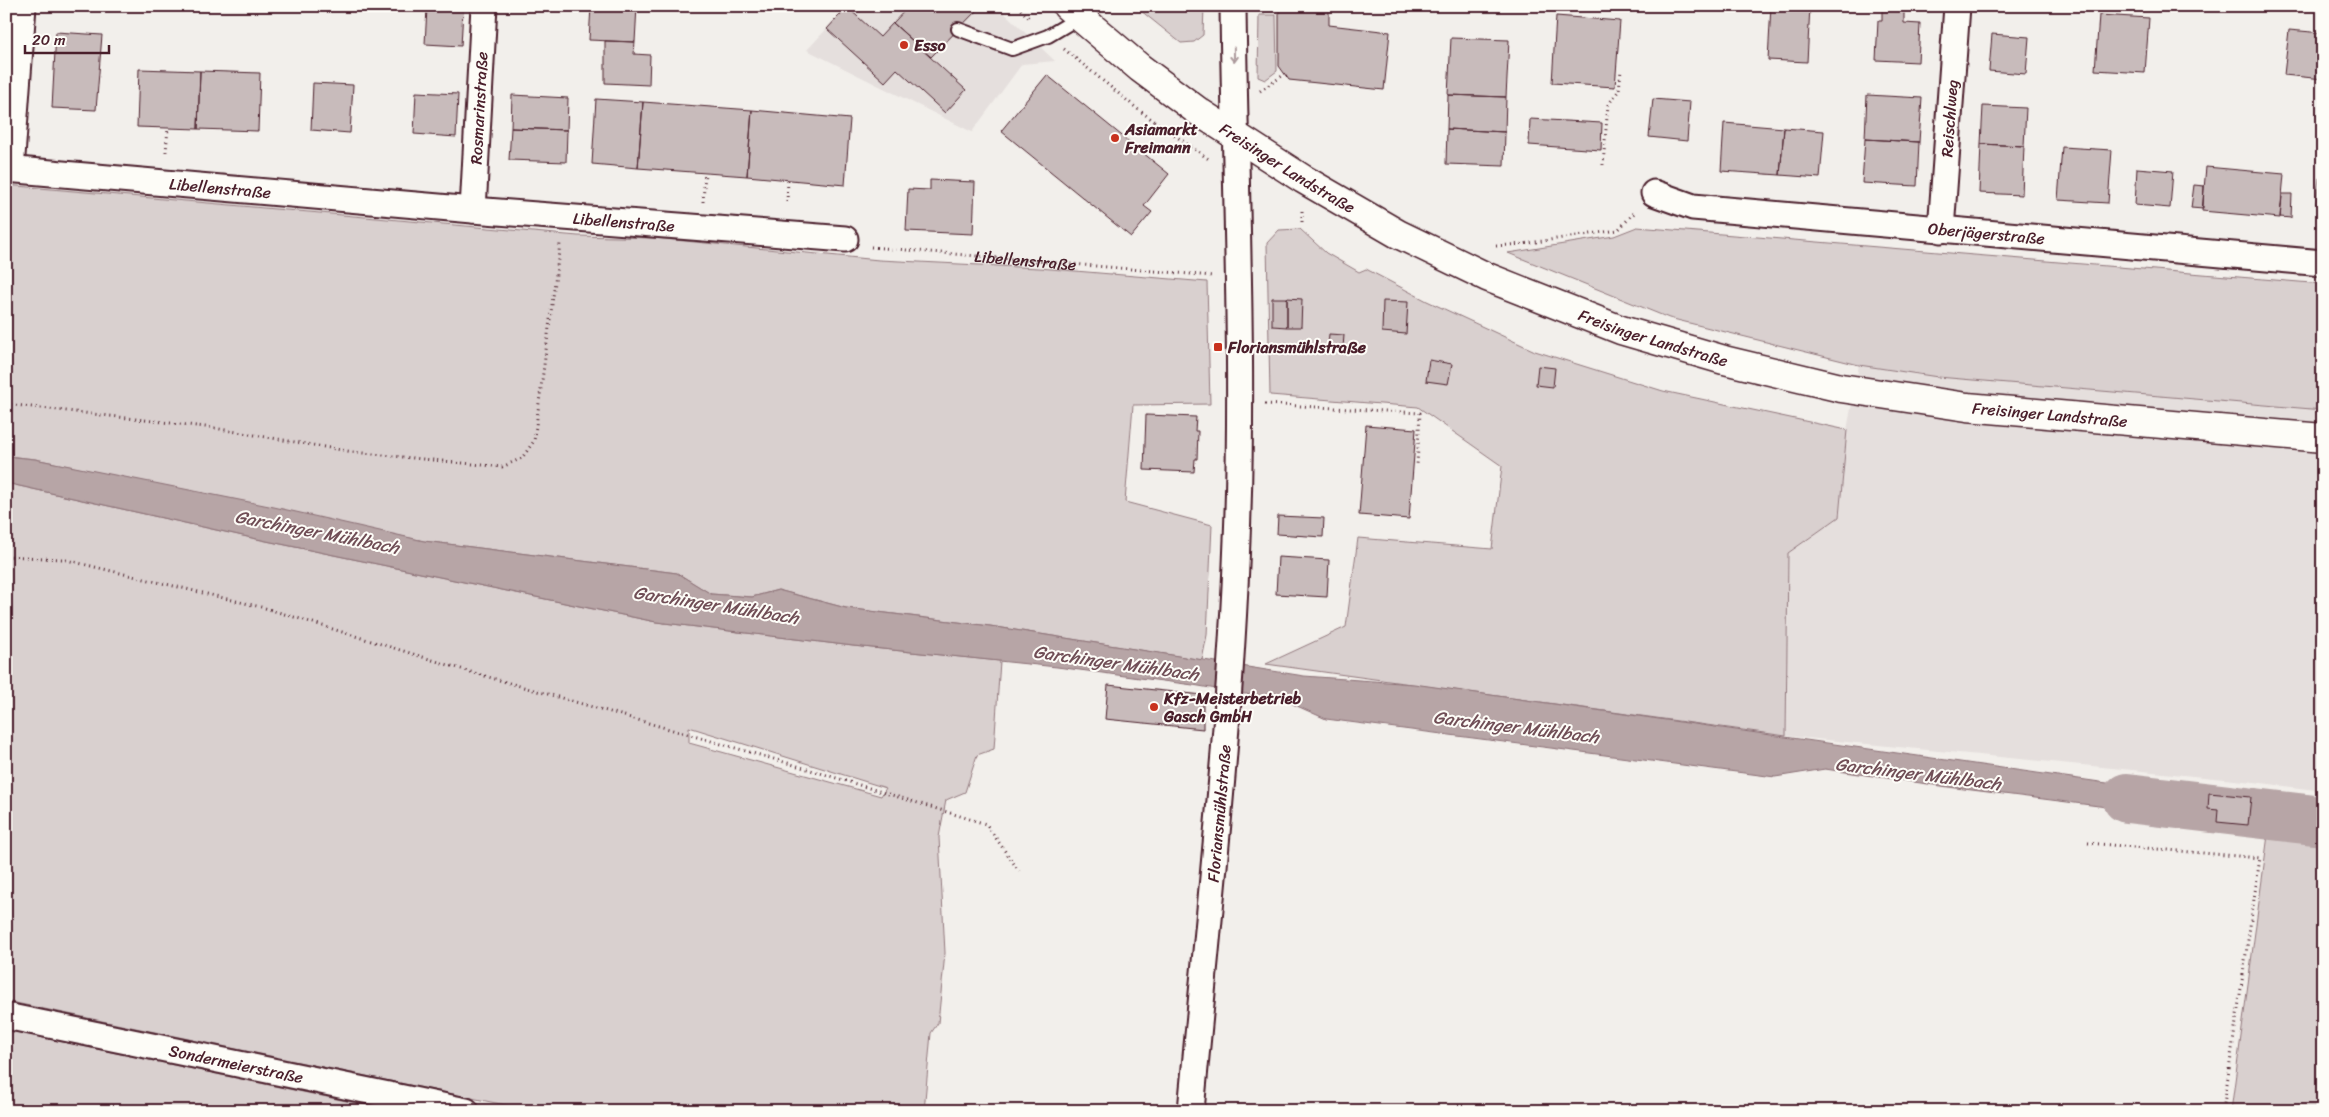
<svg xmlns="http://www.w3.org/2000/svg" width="2329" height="1117" viewBox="0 0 2329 1117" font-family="Sriracha,sans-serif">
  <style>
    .built { fill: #e5dfdd }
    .green { fill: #d9d0cf; stroke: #92787d; fill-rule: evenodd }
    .water { fill: #b7a5a6; stroke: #8b6f75 }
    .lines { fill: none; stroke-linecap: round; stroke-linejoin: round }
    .river { stroke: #b7a5a6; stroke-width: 50 }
    .building { fill: #c8bbbb; stroke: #4a1f2b }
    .service-casing { stroke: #4a1f2b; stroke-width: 16 }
    .minor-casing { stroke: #4a1f2b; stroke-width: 29 }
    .secondary-casing { stroke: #4a1f2b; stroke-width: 31 }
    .path { stroke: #4a1f2b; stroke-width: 3; stroke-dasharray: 1 4; stroke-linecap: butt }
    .service { stroke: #fdfcf7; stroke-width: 12 }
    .minor { stroke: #fdfcf7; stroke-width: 25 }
    .secondary { stroke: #fdfcf7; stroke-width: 28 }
    .oneway { stroke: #ac999b }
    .poi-dot { fill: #c8321e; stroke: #fdfcf7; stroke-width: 2 }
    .labels { text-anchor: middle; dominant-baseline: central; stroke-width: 4; stroke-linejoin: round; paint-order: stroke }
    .poi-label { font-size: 16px; font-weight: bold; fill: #4a1f2b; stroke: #fdfcf7; text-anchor: start }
    .street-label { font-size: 16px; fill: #4a1f2b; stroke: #fdfcf7 }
    .water-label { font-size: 18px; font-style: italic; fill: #704e56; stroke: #fdfcf7 }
  </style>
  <rect width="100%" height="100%" fill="#f2efeb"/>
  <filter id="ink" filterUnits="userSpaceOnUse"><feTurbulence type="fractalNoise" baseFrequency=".02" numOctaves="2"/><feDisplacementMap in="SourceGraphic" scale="10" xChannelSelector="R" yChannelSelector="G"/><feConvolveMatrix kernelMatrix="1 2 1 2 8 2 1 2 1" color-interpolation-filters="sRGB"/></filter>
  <g filter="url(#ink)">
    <path class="built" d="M 848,6 L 997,6 L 1055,61 L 1022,64 L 972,132 L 807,50 Z
      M 1859,365 L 1938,377 L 2323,410 L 2323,791 L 2254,782 L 1786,736 L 1788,553 L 1839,517 L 1847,430 Z"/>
    <path class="green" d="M 1135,6 L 1204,6 L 1203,35 L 1194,42 L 1181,43 Z
      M 1259,15 L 1276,15 L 1277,71 L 1265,80 L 1258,77 Z
      M 6,185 L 578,236 L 654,238 L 879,260 L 1039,268 L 1207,282 L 1210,404 L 1133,405 L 1125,502 L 1212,525 L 1207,635 L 1202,660 L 990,626 L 846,608 L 778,590 L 752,597 L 711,594 L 677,573 L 424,541 L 35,459 L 6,456 Z
      M 1637,227 L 2323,284 L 2323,410 L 1938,377 L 1859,365 L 1669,318 L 1508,253 L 1614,236 Z
      M 1300,229 L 1326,253 L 1359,272 L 1366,269 L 1427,301 L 1535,351 L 1663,391 L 1847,430 L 1839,517 L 1788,553 L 1786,736 L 1266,664 L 1346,627 L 1358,538 L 1492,549 L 1502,466 L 1418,407 L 1270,395 L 1267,243 L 1279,230 Z
      M 6,483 L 252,538 L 656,622 L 853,646 L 1000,661 L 994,749 L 977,755 L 965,792 L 946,800 L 939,837 L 945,953 L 938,1023 L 931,1033 L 924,1111 L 534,1111 L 6,1001 ZM 689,727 L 886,788 L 881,796 L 689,743 Z
      M 2268,835 L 2323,842 L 2323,1111 L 2231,1111 Z
      M 6,1030 L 394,1111 L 6,1111 Z"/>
    <path class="water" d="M 6,456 L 35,459 L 274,507 L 424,541 L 677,573 L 711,594 L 752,597 L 778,590 L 846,608 L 990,626 L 1304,676 L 1414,684 L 2114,784 L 2197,788 L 2194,818 L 1948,787 L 1825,769 L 1775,777 L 1326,719 L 1286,701 L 1193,685 L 1057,667 L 853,646 L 656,622 L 252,538 L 6,483 Z
      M 2259,797 L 2323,804 L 2323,836 L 2258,825 Z"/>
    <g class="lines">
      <path class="river" d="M 2127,798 L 2323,821"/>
    </g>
    <path class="building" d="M 591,6 L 637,6 L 635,42 L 589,40 Z
      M 909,6 L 981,6 L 931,57 L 893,23 Z
      M 1279,6 L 1329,6 L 1329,25 L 1390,32 L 1384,90 L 1289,80 L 1279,66 Z
      M 1771,6 L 1810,6 L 1807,62 L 1768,60 Z
      M 847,7 L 880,37 L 893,23 L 966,90 L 945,113 L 897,69 L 885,82 L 827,29 Z
      M 427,8 L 463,10 L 461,46 L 425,44 Z
      M 1882,10 L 1904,11 L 1904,23 L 1920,24 L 1918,62 L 1876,60 L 1878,21 L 1882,21 Z
      M 2099,15 L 2149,18 L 2145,73 L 2095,70 Z
      M 1556,16 L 1620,21 L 1615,87 L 1552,83 Z
      M 2289,30 L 2323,33 L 2323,79 L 2284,75 Z
      M 56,32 L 102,35 L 96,110 L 52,108 Z
      M 1992,34 L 2029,37 L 2026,74 L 1989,71 Z
      M 1451,38 L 1509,40 L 1506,97 L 1448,95 Z
      M 605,41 L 635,42 L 634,54 L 650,55 L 649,85 L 605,83 Z
      M 139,69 L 200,71 L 198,129 L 137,127 Z
      M 200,71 L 260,73 L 258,131 L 198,129 Z
      M 1047,75 L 1169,174 L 1144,206 L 1152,212 L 1131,237 L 1001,131 Z
      M 313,83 L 353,85 L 350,133 L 311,130 Z
      M 416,92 L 458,94 L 456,137 L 414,134 Z
      M 512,95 L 568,98 L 567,130 L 511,128 Z
      M 1448,95 L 1506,97 L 1505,132 L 1447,129 Z
      M 1867,95 L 1922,98 L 1919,142 L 1865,139 Z
      M 596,99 L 643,102 L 638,168 L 592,164 Z
      M 1653,99 L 1690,102 L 1687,141 L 1649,137 Z
      M 643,102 L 752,110 L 747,176 L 638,168 Z
      M 1983,106 L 2026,108 L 2024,146 L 1981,144 Z
      M 752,110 L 850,119 L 845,185 L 747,176 Z
      M 1530,119 L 1602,123 L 1601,150 L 1529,145 Z
      M 1724,123 L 1784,128 L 1780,175 L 1721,171 Z
      M 511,128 L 567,130 L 566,162 L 509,160 Z
      M 1784,128 L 1824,131 L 1820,178 L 1780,175 Z
      M 1447,129 L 1505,132 L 1504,166 L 1446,164 Z
      M 1865,139 L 1919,142 L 1917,186 L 1862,183 Z
      M 1981,144 L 2024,146 L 2022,195 L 1979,193 Z
      M 2062,147 L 2112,150 L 2108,203 L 2058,200 Z
      M 2206,167 L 2284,174 L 2280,218 L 2202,211 Z
      M 2137,168 L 2173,171 L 2170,208 L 2135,205 Z
      M 2319,178 L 2323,178 L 2323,205 L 2316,204 Z
      M 930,180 L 975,182 L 973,234 L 906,231 L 908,189 L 930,190 Z
      M 2194,185 L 2204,186 L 2203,209 L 2191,208 Z
      M 2282,194 L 2292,194 L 2291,218 L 2280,217 Z
      M 1272,298 L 1287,298 L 1287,327 L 1272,326 Z
      M 1287,298 L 1302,299 L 1301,327 L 1287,327 Z
      M 1383,301 L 1408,302 L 1406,334 L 1382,332 Z
      M 1329,334 L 1344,335 L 1343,348 L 1328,347 Z
      M 1429,360 L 1452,364 L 1448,384 L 1426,381 Z
      M 1538,366 L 1555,368 L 1553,387 L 1536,385 Z
      M 1146,415 L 1196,417 L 1195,431 L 1198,431 L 1197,459 L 1195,459 L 1194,472 L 1144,470 Z
      M 1366,425 L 1416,429 L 1409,519 L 1359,515 Z
      M 1278,516 L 1324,518 L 1323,537 L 1277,534 Z
      M 1278,557 L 1329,560 L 1327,597 L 1276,594 Z
      M 1108,685 L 1203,695 L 1203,729 L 1105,719 Z
      M 2209,793 L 2251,797 L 2248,825 L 2217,822 L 2218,810 L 2208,809 Z"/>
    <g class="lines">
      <g class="service-casing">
        <path id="service" d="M 958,29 L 1012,49 L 1048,36 L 1080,17"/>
      </g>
      <g class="minor-casing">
        <g id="minor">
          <path id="s2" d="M 6,169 L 473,210 L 845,239"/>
          <path d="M 11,170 L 23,6"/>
          <path id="s3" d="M 1654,193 L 1693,207 L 2323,263"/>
          <path id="s4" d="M 473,210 L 484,6"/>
          <path id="s5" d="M 1941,230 L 1957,6"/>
          <path id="s6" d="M 6,1016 L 466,1111"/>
          <path id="s7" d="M 1191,1111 C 1208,921 1230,731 1237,540 C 1244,362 1235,184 1233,6"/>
        </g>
      </g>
      <g class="secondary-casing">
        <g id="secondary">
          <path id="s8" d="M 1067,6 L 1140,68 L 1199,112 L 1303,179 L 1398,234 L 1487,277 L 1621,330 L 1724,360 L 1841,388 L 1967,407 L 2323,438"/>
        </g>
      </g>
      <g class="path">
        <path d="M 1017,6 L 1031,20"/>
        <path d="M 1064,49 L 1140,111 L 1210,160"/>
        <path d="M 1260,91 L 1285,74"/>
        <path d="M 166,152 L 168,128"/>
        <path d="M 1603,165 L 1608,105 L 1619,90 L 1621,70"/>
        <path d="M 703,202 L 705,173"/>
        <path d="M 787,202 L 788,180"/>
        <path d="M 1302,222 L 1302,210"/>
        <path d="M 1496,246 L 1522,244 L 1618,230 L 1636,211"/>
        <path id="s1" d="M 871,247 L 1213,276"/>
        <path d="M 6,404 L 214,428 L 353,452 L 502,467 L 522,458 L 534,441 L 560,244"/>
        <path d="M 1265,404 L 1420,413 L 1417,465"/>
        <path d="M 6,556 L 62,559 L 265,608 L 471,672 L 791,764 L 986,824 L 1019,871"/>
        <path d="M 2088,843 L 2260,858 L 2223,1111"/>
      </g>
      <use href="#service" class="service"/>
      <use href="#minor" class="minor"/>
      <use href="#secondary" class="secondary"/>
    </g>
    <defs><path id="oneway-shaft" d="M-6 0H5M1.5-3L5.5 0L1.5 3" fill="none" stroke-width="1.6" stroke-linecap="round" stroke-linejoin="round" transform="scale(1.25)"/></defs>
    <use class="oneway" href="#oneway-shaft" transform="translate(1234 55) rotate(89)"/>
  </g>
  <g class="poi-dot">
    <circle cx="904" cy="45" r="5"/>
    <circle cx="1115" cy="138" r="5"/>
    <rect x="1213" y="342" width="10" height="10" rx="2.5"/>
    <circle cx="1154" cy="707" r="5"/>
  </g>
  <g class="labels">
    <g class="poi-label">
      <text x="914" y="45">Esso</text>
      <text x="1125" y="129">Asiamarkt<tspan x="1125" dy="18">Freimann</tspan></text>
      <text x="1228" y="347">Floriansmühlstraße</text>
      <text x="1164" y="698">Kfz-Meisterbetrieb<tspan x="1164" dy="18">Gasch GmbH</tspan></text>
    </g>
    <g class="street-label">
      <text stroke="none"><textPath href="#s4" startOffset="102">Rosmarinstraße</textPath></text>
      <text stroke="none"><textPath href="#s5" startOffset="112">Reischlweg</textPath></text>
      <text stroke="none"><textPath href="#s8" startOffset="274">Freisinger Landstraße</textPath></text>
      <text stroke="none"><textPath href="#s2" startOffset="215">Libellenstraße</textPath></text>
      <text stroke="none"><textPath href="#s2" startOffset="620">Libellenstraße</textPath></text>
      <text stroke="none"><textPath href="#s3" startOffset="336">Oberjägerstraße</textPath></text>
      <text stroke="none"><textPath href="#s1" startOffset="155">Libellenstraße</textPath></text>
      <text stroke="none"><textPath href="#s8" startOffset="679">Freisinger Landstraße</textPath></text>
      <text stroke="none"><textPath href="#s8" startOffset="1084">Freisinger Landstraße</textPath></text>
      <text stroke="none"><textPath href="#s7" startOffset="299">Floriansmühlstraße</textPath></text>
      <text stroke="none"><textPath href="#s6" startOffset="235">Sondermeierstraße</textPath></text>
    </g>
    <g class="water-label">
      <text transform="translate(317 532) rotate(11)">Garchinger Mühlbach</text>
      <text transform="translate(716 605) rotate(9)">Garchinger Mühlbach</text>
      <text transform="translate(1116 663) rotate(8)">Garchinger Mühlbach</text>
      <text transform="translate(1516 727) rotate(7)">Garchinger Mühlbach</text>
      <text transform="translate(1918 774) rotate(7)">Garchinger Mühlbach</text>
    </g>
  </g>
  <rect width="2329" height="1117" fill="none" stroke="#fdfcf7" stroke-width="25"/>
  <rect x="12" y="12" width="2304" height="1092" fill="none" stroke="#4a1f2b" stroke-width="2" filter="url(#ink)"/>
  <path d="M25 45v8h84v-8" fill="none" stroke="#4a1f2b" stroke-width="2.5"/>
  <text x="32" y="45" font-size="15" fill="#4a1f2b" stroke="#fdfcf7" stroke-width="4" paint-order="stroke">20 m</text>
</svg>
